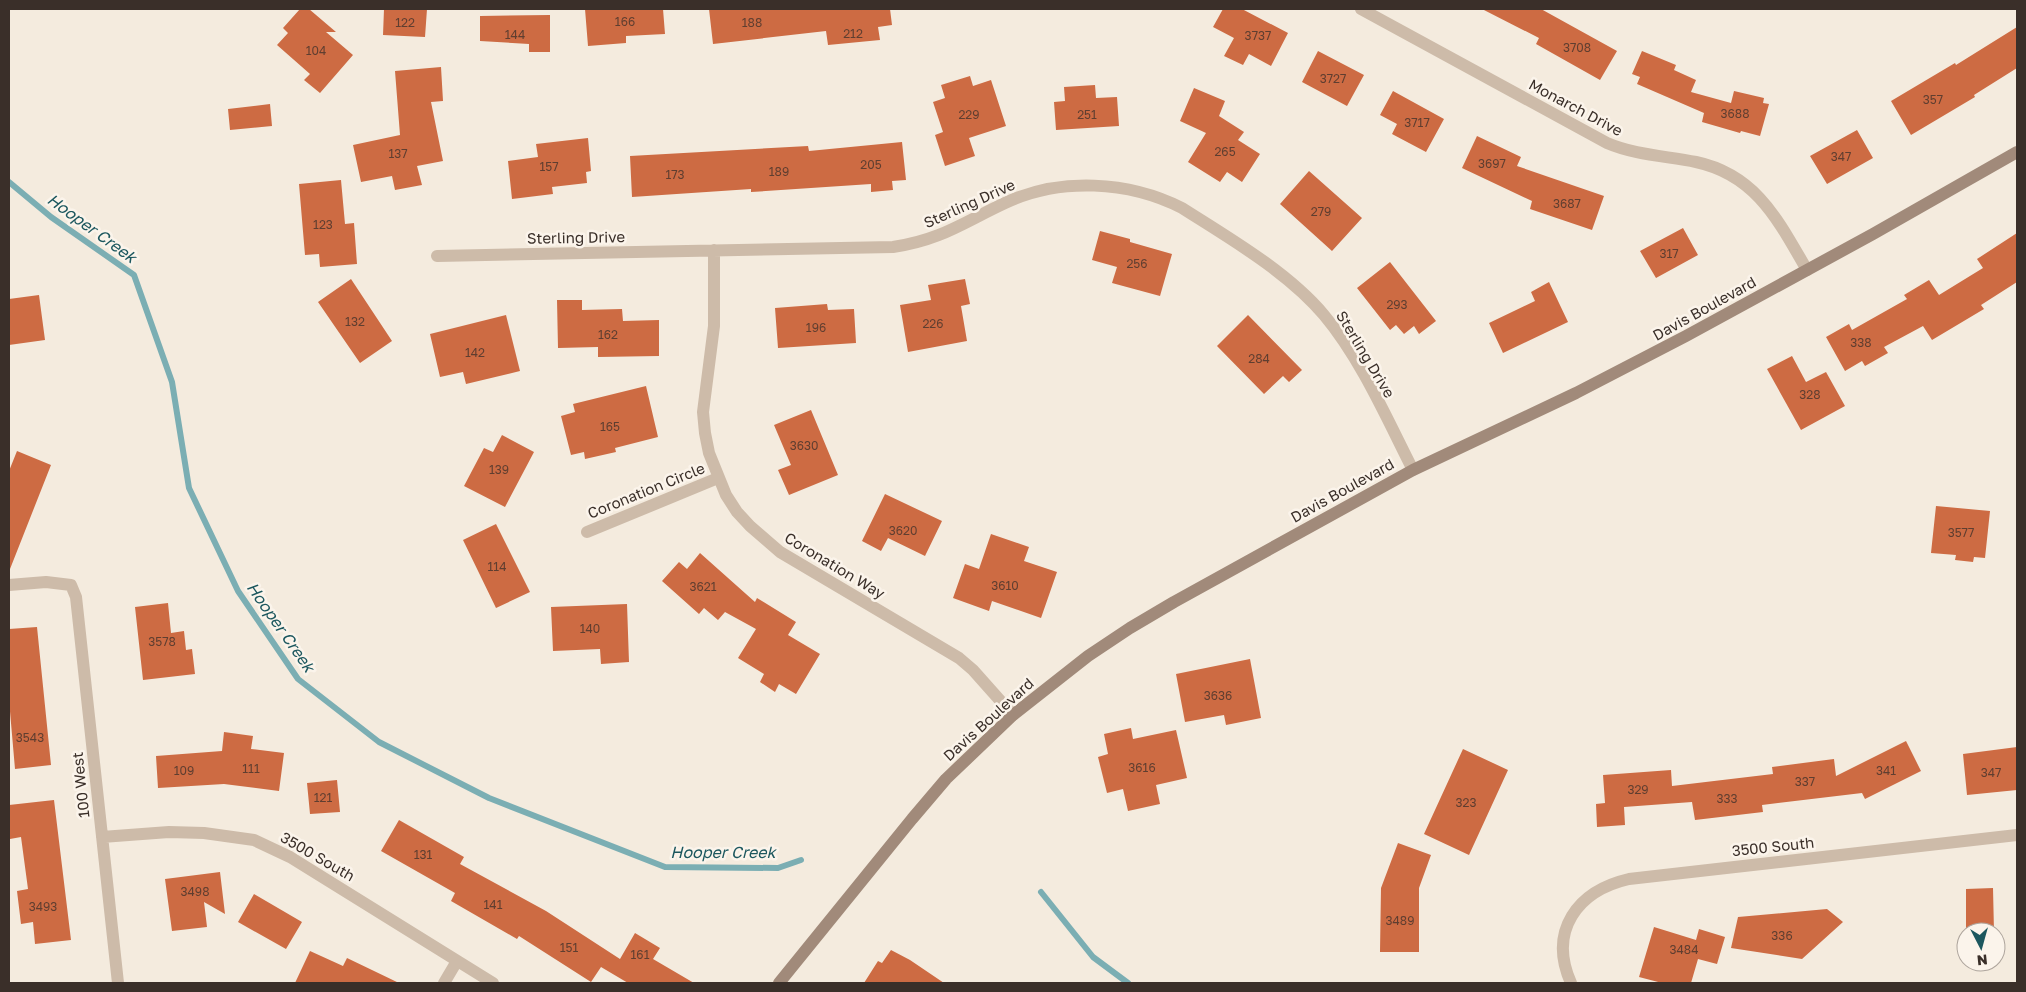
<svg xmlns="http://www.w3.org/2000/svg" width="2026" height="992" viewBox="0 0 2026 992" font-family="'Golos Text',sans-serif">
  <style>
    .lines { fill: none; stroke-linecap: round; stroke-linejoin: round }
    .stream { stroke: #7baeb3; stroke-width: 6 }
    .building { fill: #cd6b43 }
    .street { stroke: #cdbba9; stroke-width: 12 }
    .secondary { stroke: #a18a7a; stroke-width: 12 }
    .labels { text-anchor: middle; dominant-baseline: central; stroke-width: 5; stroke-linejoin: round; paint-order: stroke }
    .number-label { font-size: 12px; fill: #5f3e30 }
    .street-label { font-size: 15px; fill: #3a2f29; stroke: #fbf4eb }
    .water-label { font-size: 16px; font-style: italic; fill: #1c575e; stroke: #fbf4eb }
  </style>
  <rect width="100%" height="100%" fill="#f4ebde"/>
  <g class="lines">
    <path class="stream" d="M 9,182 L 51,217 L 134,275 L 172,382 L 189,488 L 238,591 L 298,679 L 379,742 L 489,798 L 665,867 L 778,868 L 801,860
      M 1041,892 L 1093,957 L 1128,983"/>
  </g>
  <path class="building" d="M 300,9 L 309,9 L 336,32 L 326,32 L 353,55 L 320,93 L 304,80 L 310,74 L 277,45 L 288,33 L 283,28 Z
    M 384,9 L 427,9 L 425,37 L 383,35 Z
    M 585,9 L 663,9 L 665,34 L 626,36 L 626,43 L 588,46 Z
    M 709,9 L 890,9 L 892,25 L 878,27 L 880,40 L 828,45 L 826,31 L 713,44 Z
    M 1223,9 L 1242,9 L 1288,33 L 1271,66 L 1249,54 L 1243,65 L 1224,56 L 1234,38 L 1213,27 Z
    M 1482,9 L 1541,9 L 1617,51 L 1600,80 L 1536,44 L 1539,38 Z
    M 550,15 L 550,52 L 529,52 L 529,44 L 480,41 L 480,16 Z
    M 2017,27 L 2017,68 L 1974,95 L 1975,97 L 1911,135 L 1891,101 L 1955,63 L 1956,65 Z
    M 1318,51 L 1364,75 L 1347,106 L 1302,82 Z
    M 1642,51 L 1676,65 L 1674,70 L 1696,80 L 1691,92 L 1731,103 L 1734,91 L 1764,98 L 1763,103 L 1769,104 L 1760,136 L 1741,131 L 1740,133 L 1702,122 L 1704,113 L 1637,84 L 1640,77 L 1632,74 Z
    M 441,67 L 443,101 L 431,102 L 443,161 L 417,166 L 422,185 L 395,190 L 392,176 L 361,182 L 353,145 L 400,135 L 395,71 Z
    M 970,76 L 973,86 L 991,80 L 1006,126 L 969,138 L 975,156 L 945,166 L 935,135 L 943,132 L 933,102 L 945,98 L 941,85 Z
    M 1095,85 L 1096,98 L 1117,97 L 1119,126 L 1056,130 L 1054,102 L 1065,101 L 1064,87 Z
    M 1194,88 L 1225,101 L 1219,116 L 1244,132 L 1238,140 L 1260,154 L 1242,182 L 1227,172 L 1220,182 L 1188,162 L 1206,133 L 1180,121 Z
    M 1393,91 L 1444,119 L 1426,152 L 1392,134 L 1397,124 L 1380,115 Z
    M 270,104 L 272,126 L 230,130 L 228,109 Z
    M 1857,130 L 1873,158 L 1827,184 L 1810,156 Z
    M 1477,136 L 1521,157 L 1517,166 L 1604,196 L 1592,230 L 1530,209 L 1532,201 L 1462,168 Z
    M 588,138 L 591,171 L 586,172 L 587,183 L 552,187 L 553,194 L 512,199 L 508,161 L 538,157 L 536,144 Z
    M 902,142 L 906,180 L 892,181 L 893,190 L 871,192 L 871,184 L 751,192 L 751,189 L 632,197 L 630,156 L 808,146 L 809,151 Z
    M 1309,171 L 1362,218 L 1332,251 L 1280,204 Z
    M 341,180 L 345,224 L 354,223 L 357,264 L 320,267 L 319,254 L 305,255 L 299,184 Z
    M 1683,228 L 1698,255 L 1656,278 L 1640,251 Z
    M 1100,231 L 1130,239 L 1130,242 L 1172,254 L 1160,296 L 1112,283 L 1117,267 L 1092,260 Z
    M 2017,233 L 2017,282 L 1981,305 L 1984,309 L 1932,340 L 1923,326 L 1884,347 L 1888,353 L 1865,366 L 1862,361 L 1845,371 L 1826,337 L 1849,324 L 1852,330 L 1907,299 L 1904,295 L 1929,280 L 1939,295 L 1983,268 L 1977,259 Z
    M 1390,262 L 1436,321 L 1419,334 L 1414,326 L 1404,334 L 1396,325 L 1390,330 L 1357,288 Z
    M 351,279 L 392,341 L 360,363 L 318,302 Z
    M 965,279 L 970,304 L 961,306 L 967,341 L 908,352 L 900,305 L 931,300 L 928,285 Z
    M 1549,282 L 1568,322 L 1503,353 L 1489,323 L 1535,301 L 1531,292 Z
    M 39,295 L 45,340 L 9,345 L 9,299 Z
    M 557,300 L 582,300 L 582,310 L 622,309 L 623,321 L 659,320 L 659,356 L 598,357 L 598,347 L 558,348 Z
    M 827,304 L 828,310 L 854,309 L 856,343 L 778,348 L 775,308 Z
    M 506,315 L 520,371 L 466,384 L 463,372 L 440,377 L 430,334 Z
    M 1248,315 L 1302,370 L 1289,382 L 1283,376 L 1264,394 L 1217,346 Z
    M 1792,356 L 1806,382 L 1826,372 L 1845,406 L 1801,430 L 1767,369 Z
    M 646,386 L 658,437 L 615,448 L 616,452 L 585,459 L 584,452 L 571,455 L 561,416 L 575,412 L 573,404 Z
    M 811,410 L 838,475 L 789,495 L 778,470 L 791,465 L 774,425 Z
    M 502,435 L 534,452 L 505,507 L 464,486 L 484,448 L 493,452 Z
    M 17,451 L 51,465 L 10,569 L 9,471 Z
    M 885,494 L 942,521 L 925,556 L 888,538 L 881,551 L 862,541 Z
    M 1936,506 L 1990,511 L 1985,558 L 1974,557 L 1973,562 L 1955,560 L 1956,555 L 1931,553 Z
    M 496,524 L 530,592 L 496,608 L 463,540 Z
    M 991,534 L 1029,547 L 1024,561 L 1057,572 L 1041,618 L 992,601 L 989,611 L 953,598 L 965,564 L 979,569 Z
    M 700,553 L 755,602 L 757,598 L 796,622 L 788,635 L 820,654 L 796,694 L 779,684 L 775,692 L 760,682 L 764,674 L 738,658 L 756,629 L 725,612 L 718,620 L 704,608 L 699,614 L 662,581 L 679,562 L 687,569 Z
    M 168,603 L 171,633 L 184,631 L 186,650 L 192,649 L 195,674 L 143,680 L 135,607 Z
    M 627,604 L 629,662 L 601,664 L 600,649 L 553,651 L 551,607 Z
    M 37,627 L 51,765 L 15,769 L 9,700 L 9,629 Z
    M 1250,659 L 1261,718 L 1226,725 L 1224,715 L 1185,722 L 1176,674 Z
    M 1131,728 L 1133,739 L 1176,730 L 1187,778 L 1156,785 L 1160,804 L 1128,811 L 1123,789 L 1107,793 L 1098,757 L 1108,754 L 1104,734 Z
    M 224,732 L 253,736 L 251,749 L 284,753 L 279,791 L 224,784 L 158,788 L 156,756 L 222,751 Z
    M 1906,741 L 1921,771 L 1865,799 L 1862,793 L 1762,805 L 1763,812 L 1695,820 L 1692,802 L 1624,807 L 1625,825 L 1597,827 L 1596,804 L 1605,803 L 1603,775 L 1671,770 L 1672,786 L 1773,774 L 1772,767 L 1834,759 L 1836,776 Z
    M 2017,747 L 2017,790 L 1967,795 L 1963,754 Z
    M 1463,749 L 1508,770 L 1469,855 L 1424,834 Z
    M 337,780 L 340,812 L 310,814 L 307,783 Z
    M 54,800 L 71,940 L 35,944 L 33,922 L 21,924 L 17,891 L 28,889 L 21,837 L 10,839 L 9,805 Z
    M 399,820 L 464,857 L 460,864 L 546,911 L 620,959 L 635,933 L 660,948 L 653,959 L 694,983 L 628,983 L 601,967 L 591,982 L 519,936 L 517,939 L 451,901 L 455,893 L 381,851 Z
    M 1398,843 L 1431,855 L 1419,888 L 1419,952 L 1380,952 L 1381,888 Z
    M 220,872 L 225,914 L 204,902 L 207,927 L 172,931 L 165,879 Z
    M 1993,888 L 1994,932 L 1966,932 L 1966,889 Z
    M 254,894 L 302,922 L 286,949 L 238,922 Z
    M 1827,909 L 1843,922 L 1802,959 L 1731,948 L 1738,917 Z
    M 1654,927 L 1696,940 L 1699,929 L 1725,937 L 1717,964 L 1698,959 L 1691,983 L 1662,983 L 1639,977 Z
    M 891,950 L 910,960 L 944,983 L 864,983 L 878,961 L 882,963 Z
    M 310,951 L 343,966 L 347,958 L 399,983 L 295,983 Z"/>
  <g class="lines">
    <path class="street" d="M 1361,9 L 1607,143 C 1635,155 1666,156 1696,162 C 1757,175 1779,222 1807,270
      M 714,250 L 714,326 L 703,412 L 705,433 L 709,453 L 726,495 L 737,512 L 750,526 L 780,552 L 959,658 L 973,670 L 1013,715
      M 437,256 L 893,247 C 941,240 964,222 1005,203 C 1060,177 1129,181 1182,208 C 1229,238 1288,272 1324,315 C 1361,359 1387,419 1413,470
      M 587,532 L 718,478
      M 9,585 L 46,582 L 71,585 L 76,597 L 118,983
      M 102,837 L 169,832 L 204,833 L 254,840 L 290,857 L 493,983
      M 444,983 L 457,961
      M 1571,983 C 1548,931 1577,891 1629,879 L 2017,835"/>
    <path class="secondary" d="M 779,983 L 912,819 L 946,779 L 1013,715 L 1088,656 L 1130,628 L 1174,602 L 1413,470 L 1576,393 L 1686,336 L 1873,234 L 2017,152"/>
  </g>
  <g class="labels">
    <g class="number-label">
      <text x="625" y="21">166</text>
      <text x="405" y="22">122</text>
      <text x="752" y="22">188</text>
      <text x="853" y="33">212</text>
      <text x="515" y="34">144</text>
      <text x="1258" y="35">3737</text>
      <text x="1577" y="47">3708</text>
      <text x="316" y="50">104</text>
      <text x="1333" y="78">3727</text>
      <text x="1933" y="99">357</text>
      <text x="1735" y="113">3688</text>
      <text x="969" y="114">229</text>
      <text x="1087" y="114">251</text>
      <text x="1417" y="122">3717</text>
      <text x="1225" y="151">265</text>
      <text x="398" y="153">137</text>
      <text x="1841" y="156">347</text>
      <text x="1492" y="163">3697</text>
      <text x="871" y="164">205</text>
      <text x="549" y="166">157</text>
      <text x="779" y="171">189</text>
      <text x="675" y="174">173</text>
      <text x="1567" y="203">3687</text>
      <text x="1321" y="211">279</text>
      <text x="323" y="224">123</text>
      <text x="1669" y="253">317</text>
      <text x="1137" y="263">256</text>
      <text x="1397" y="304">293</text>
      <text x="355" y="321">132</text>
      <text x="933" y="323">226</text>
      <text x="816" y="327">196</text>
      <text x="608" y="334">162</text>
      <text x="1861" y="342">338</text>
      <text x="475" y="352">142</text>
      <text x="1259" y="358">284</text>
      <text x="1810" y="394">328</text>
      <text x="610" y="426">165</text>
      <text x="804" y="445">3630</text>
      <text x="499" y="469">139</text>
      <text x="903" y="530">3620</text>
      <text x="1961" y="532">3577</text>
      <text x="497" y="566">114</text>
      <text x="1005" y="585">3610</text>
      <text x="703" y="586">3621</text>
      <text x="590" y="628">140</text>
      <text x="162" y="641">3578</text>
      <text x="1218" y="695">3636</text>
      <text x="30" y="737">3543</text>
      <text x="1142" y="767">3616</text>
      <text x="251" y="768">111</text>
      <text x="184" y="770">109</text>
      <text x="1886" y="770">341</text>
      <text x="1991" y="772">347</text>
      <text x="1805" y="781">337</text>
      <text x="1638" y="789">329</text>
      <text x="323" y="797">121</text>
      <text x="1727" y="798">333</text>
      <text x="1466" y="802">323</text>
      <text x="423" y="854">131</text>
      <text x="195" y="891">3498</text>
      <text x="493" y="904">141</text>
      <text x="43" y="906">3493</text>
      <text x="1400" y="920">3489</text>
      <text x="1782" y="935">336</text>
      <text x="569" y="947">151</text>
      <text x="1684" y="949">3484</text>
      <text x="640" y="954">161</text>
    </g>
    <g class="street-label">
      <text transform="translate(1576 107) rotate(28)">Monarch Drive</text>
      <text transform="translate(969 203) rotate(-24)">Sterling Drive</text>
      <text transform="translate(576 237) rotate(-1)">Sterling Drive</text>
      <text transform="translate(1704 308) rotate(-29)">Davis Boulevard</text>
      <text transform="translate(1366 354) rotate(59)">Sterling Drive</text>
      <text transform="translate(646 490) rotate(-22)">Coronation Circle</text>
      <text transform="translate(1342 490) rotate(-29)">Davis Boulevard</text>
      <text transform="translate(835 565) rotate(31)">Coronation Way</text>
      <text transform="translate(988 719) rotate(-42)">Davis Boulevard</text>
      <text transform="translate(80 785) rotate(-96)">100 West</text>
      <text transform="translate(1773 846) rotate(-6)">3500 South</text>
      <text transform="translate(318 856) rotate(30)">3500 South</text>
    </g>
    <g class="water-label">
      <text transform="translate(92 228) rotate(36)">Hooper Creek</text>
      <text transform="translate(281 627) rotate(55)">Hooper Creek</text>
      <text x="723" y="852">Hooper Creek</text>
    </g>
  </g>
  <rect width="2026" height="992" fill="none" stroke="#3a2f29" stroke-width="20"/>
  <g transform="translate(1981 947) rotate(174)"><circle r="24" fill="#fbf4eb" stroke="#aea59d"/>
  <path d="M0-4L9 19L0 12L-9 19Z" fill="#1c575e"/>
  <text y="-8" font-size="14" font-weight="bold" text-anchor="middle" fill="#3a2f29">N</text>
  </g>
</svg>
